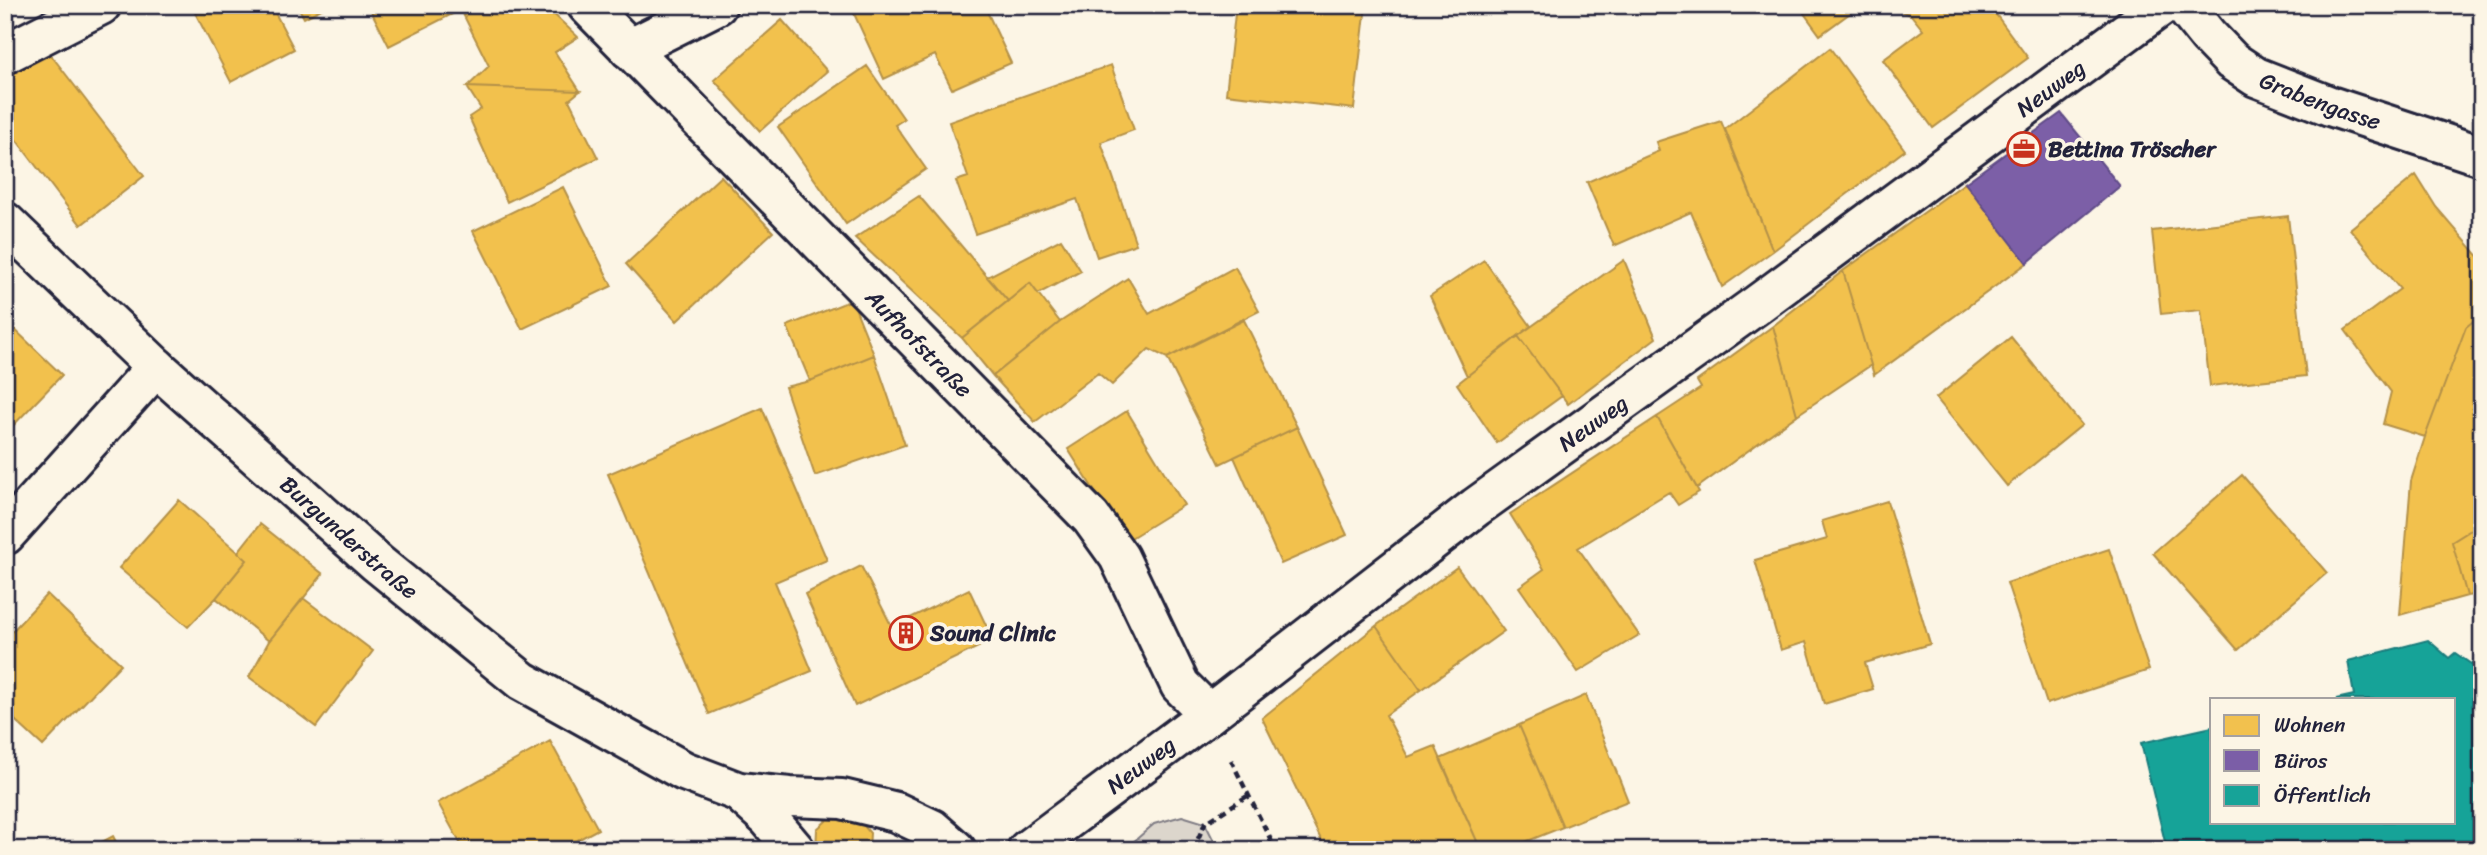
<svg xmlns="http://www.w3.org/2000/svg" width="2487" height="855" viewBox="0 0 2487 855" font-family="Sriracha,sans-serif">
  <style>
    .green { fill: #dcd6cc; stroke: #7f7c84; stroke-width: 2 }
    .homes { fill: #f2c14e; stroke: #b49148; stroke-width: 2 }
    .offices { fill: #7b5ea7; stroke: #604c87; stroke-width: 2 }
    .public { fill: #17a398; stroke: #1a7c7c; stroke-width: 2 }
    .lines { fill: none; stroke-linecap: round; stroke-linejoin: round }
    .street-casing { stroke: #22223b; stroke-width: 44 }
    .secondary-casing { stroke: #22223b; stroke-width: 44 }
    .path { stroke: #22223b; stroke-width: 4.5; stroke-dasharray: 7 5; stroke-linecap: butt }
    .street { stroke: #fcf5e5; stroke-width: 38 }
    .secondary { stroke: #fcf5e5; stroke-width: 38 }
    .labels { text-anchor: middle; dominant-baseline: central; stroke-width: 7; stroke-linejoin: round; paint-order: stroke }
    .street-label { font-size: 23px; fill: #22223b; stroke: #fcf5e5 }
    .poi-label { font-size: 23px; font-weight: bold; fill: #22223b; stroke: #fcf5e5; text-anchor: start }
  </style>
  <rect width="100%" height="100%" fill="#fcf5e5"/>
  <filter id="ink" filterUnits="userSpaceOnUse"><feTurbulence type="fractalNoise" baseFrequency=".0143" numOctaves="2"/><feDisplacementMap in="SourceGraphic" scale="14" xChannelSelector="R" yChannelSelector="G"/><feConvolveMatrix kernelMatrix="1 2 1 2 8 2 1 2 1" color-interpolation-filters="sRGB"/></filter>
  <g filter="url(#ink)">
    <path class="green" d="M 1182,816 L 1205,823 L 1214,841 L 1214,850 L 1124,850 L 1154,824 Z"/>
    <path class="homes" d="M 191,5 L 271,5 L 294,49 L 231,82 Z
      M 297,5 L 329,5 L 304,18 Z
      M 368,5 L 470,5 L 389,46 Z
      M 470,5 L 544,5 L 578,37 L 555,52 L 580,91 L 467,87 L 489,66 L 461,10 Z
      M 850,5 L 984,5 L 1011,63 L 952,89 L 935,55 L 884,79 Z
      M 1236,5 L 1366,5 L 1354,109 L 1226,94 Z
      M 1798,5 L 1861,5 L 1820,35 Z
      M 1882,5 L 1989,5 L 2028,58 L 1933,128 L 1883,60 L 1923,30 L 1911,15 Z
      M 782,20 L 827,71 L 760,131 L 714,80 Z
      M 41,42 L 144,176 L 81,225 L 5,125 L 5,70 Z
      M 1830,48 L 1905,150 L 1773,251 L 1725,129 Z
      M 1111,65 L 1134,130 L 1101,142 L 1136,244 L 1097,257 L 1077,199 L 975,234 L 956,181 L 968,177 L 949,122 Z
      M 867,66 L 904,119 L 895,125 L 926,169 L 846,224 L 778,127 Z
      M 467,87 L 580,91 L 569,100 L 598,158 L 507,202 L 469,117 L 481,109 Z
      M 1721,121 L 1773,251 L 1722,287 L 1691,212 L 1614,246 L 1587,182 L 1659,151 L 1656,142 Z
      M 2416,175 L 2436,207 L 2482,260 L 2482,314 L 2466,327 L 2425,437 L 2383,424 L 2391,392 L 2345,330 L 2400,289 L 2350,229 Z
      M 721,176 L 773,232 L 677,321 L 626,264 Z
      M 1965,183 L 2027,263 L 1874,375 L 1843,271 Z
      M 563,187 L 612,286 L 522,329 L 473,231 Z
      M 919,196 L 1008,301 L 962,338 L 855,238 Z
      M 2288,216 L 2306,376 L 2210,386 L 2201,310 L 2161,314 L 2152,231 Z
      M 1061,239 L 1081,271 L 1038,294 L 1030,283 L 1008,301 L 987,277 Z
      M 1484,260 L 1531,326 L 1467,376 L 1430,296 Z
      M 1624,260 L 1656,338 L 1568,404 L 1518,336 Z
      M 1235,267 L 1259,311 L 1167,358 L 1149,349 L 1112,385 L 1098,373 L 1035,422 L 993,376 L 1060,322 L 1128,278 L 1149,314 Z
      M 1843,271 L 1871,365 L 1797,415 L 1773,326 Z
      M 1030,283 L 1060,322 L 993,376 L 962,338 Z
      M 852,300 L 874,355 L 810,381 L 787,326 Z
      M 2482,314 L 2482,523 L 2452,542 L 2467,596 L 2400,615 L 2411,481 L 2425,437 L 2466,327 Z
      M 5,320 L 62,375 L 5,434 Z
      M 1244,320 L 1297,427 L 1220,464 L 1167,358 Z
      M 1773,326 L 1797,415 L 1697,488 L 1657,417 L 1701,388 L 1697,381 Z
      M 1518,336 L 1562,396 L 1497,443 L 1457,384 Z
      M 2011,337 L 2082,425 L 2007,486 L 1936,398 Z
      M 874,355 L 905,445 L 815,476 L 785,387 L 810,381 Z
      M 762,408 L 827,560 L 775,582 L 812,671 L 709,714 L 608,474 Z
      M 1127,411 L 1184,505 L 1126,541 L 1068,449 Z
      M 1657,417 L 1699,492 L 1678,505 L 1669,492 L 1578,548 L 1639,635 L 1578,672 L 1519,587 L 1544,569 L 1510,514 Z
      M 1297,427 L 1347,535 L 1281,564 L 1234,457 Z
      M 2242,475 L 2327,573 L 2238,650 L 2153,553 Z
      M 179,500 L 247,560 L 216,598 L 188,627 L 119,568 Z
      M 1887,501 L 1930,644 L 1865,663 L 1873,689 L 1824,704 L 1806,642 L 1781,650 L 1755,560 L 1827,539 L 1822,521 Z
      M 2482,523 L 2482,594 L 2467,596 L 2452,542 Z
      M 260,524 L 323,574 L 269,641 L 216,598 L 247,560 L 238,552 Z
      M 2109,549 L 2149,670 L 2047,704 L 2007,583 Z
      M 861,566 L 892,627 L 969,589 L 993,640 L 855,706 L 805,594 Z
      M 1457,567 L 1504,631 L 1421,690 L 1376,626 Z
      M 47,594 L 121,664 L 43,746 L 5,711 L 5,639 Z
      M 303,598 L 373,651 L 316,727 L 249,677 L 269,641 Z
      M 1376,626 L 1421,690 L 1386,715 L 1408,757 L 1435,746 L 1481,850 L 1326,850 L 1262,718 Z
      M 1586,695 L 1628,801 L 1563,827 L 1519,725 Z
      M 1519,725 L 1563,827 L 1505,850 L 1481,850 L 1440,759 Z
      M 550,741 L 598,829 L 559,850 L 464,850 L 438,803 Z
      M 834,814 L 856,816 L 870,833 L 869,850 L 816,850 L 817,829 Z
      M 113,836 L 120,850 L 87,850 Z"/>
    <path class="offices" d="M 2061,113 L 2120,186 L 2027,263 L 1965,183 Z"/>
    <path class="public" d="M 2428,640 L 2449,658 L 2455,653 L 2471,664 L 2482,652 L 2482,850 L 2167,850 L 2141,743 L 2212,727 L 2212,822 L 2454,822 L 2454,699 L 2336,699 L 2354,695 L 2348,661 Z"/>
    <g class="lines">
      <g class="street-casing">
        <g id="street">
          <path id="s1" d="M 587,5 L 1091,518 L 1119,557 L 1180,685 L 1209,714"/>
          <path id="s2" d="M 2183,5 L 2208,36 L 2232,61 L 2256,77 L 2330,106 L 2482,156"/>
          <path d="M 629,49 L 717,5"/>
          <path d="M 5,54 L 101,5"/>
          <path id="s3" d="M 5,222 L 156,367 L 377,563 L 522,681 L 684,771 L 739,792 L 790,797 L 842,799 L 896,812 L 932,829 L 956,850"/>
          <path d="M 5,535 L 156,367"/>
          <path d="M 739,792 L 768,818 L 795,850"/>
        </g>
      </g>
      <g class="secondary-casing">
        <g id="secondary">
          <path id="s4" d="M 1027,850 L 1209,714 L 1476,507 L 1758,304 L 2163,5"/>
        </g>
      </g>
      <path class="path" d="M 1231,760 L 1276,850
        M 1193,850 L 1205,823 L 1249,795"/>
      <use href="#street" class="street"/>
      <use href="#secondary" class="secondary"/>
    </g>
  </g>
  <defs>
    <g id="office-ring" transform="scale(1.75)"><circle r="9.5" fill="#fcf5e5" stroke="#c8321e" stroke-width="1.5"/><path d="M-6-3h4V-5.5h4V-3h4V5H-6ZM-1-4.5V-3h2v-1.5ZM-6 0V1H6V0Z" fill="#c8321e"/></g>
    <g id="building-ring" transform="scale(1.75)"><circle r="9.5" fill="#fcf5e5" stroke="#c8321e" stroke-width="1.5"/><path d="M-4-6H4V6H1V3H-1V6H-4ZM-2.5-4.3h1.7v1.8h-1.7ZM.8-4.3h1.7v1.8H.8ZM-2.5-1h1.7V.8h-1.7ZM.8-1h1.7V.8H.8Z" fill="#c8321e"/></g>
  </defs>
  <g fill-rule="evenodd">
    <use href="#office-ring" x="2024" y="149"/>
    <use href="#building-ring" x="906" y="633"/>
  </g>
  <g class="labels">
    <g class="street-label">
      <text stroke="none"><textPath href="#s4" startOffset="1276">Neuweg</textPath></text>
      <text stroke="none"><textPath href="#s2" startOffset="172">Grabengasse</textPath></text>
      <text stroke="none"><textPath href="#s1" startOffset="474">Aufhofstraße</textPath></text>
      <text stroke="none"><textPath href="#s4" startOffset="709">Neuweg</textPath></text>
      <text stroke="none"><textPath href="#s3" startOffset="467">Burgunderstraße</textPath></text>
      <text stroke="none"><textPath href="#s4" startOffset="142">Neuweg</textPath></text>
    </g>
    <g class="poi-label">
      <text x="2048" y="149">Bettina Tröscher</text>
      <text x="930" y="633">Sound Clinic</text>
    </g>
  </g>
  <rect width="2487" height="855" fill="none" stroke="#fcf5e5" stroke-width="28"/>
  <rect x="14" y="14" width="2459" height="827" fill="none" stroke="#22223b" stroke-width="2.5" filter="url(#ink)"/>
  <rect x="2210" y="698" width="245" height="126" fill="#fcf5e5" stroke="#a5a1a1" stroke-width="2"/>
  <rect x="2224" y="715" width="35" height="21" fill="#f2c14e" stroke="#a5a1a1" stroke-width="2"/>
  <text x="2274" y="732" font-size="21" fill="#22223b">Wohnen</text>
  <rect x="2224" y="750" width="35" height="21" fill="#7b5ea7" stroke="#a5a1a1" stroke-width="2"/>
  <text x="2274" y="768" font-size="21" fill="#22223b">Büros</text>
  <rect x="2224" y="785" width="35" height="21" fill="#17a398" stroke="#a5a1a1" stroke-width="2"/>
  <text x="2274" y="802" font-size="21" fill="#22223b">Öffentlich</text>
</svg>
